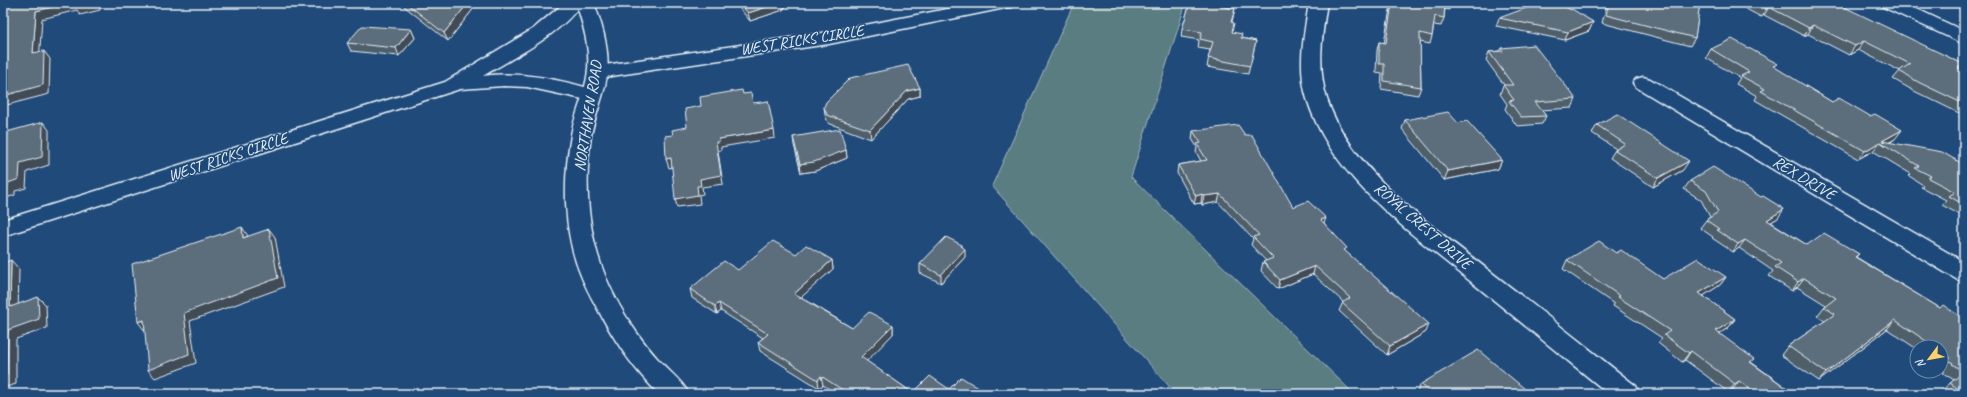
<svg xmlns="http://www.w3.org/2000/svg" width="1967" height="397" viewBox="0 0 1967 397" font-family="Caveat,sans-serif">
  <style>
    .green { fill: #5a7d81; stroke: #a1b7bc }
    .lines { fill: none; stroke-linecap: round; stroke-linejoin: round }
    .minor-casing { stroke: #e8f1f8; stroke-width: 3 }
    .tertiary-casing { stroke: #e8f1f8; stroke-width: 3 }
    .minor { fill: #1f4a7a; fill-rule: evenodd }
    .tertiary { fill: #1f4a7a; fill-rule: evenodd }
    .wall { fill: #4f5e6b; stroke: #e8f1f8 }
    .shaded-wall { fill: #404c57; stroke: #e8f1f8 }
    .building { fill: #5c6d7c; stroke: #e8f1f8 }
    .labels { text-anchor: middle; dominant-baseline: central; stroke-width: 3; stroke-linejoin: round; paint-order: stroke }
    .street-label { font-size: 16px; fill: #e8f1f8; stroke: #1f4a7a }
  </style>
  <rect width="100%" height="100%" fill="#1f4a7a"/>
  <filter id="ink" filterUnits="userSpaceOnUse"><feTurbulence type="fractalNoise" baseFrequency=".025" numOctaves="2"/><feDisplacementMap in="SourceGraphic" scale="8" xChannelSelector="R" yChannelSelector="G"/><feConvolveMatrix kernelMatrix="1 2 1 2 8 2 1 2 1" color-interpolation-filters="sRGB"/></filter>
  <g filter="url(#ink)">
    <path class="green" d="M 1074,3 L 1186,3 L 1131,177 L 1354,394 L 1176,394 L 992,186 Z"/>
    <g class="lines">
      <g class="minor-casing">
        <path id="minor" d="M 564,3 L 582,3 C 559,36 517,55 483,76 C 524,71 560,80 599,91 L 602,95 L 599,99 L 592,101 L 527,87 L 504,86 L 460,89 L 3,236 L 3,220 L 445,82 L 533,29 Z
          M 978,3 L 1014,3 L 1011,7 L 1005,8 L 829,44 L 598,78 L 591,76 L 588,72 L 591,68 L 598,66 L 829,32 Z
          M 1309,3 L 1327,3 C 1322,34 1317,68 1327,99 C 1352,174 1436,228 1496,276 C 1543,312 1590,350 1636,386 L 1640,394 L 1609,394 C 1564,358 1520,321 1475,285 C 1413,234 1332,180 1307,99 C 1297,68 1304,34 1309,3 Z
          M 1880,3 L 1904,3 L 1964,31 L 1964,44 L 1883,7 Z
          M 1643,77 L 1650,79 L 1964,262 L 1964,282 L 1956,279 L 1636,87 L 1633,83 L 1636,79 Z"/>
      </g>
      <g class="tertiary-casing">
        <path id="tertiary" d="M 576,3 L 594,3 C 604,30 612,57 605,86 C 601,103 594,119 591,136 C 586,171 586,209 595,244 C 605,286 629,326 657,358 C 667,370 682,380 689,394 L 659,394 C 636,372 618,346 603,319 C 595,304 586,289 580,273 C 563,231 563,179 571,135 C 574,118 581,103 585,86 C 593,57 585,30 576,3 Z"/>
      </g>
      <use href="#minor" class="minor"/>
      <use href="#tertiary" class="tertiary"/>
    </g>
    <path class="wall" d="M 403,3 L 472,3 L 474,8 L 448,41 L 405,7 Z
      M 735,3 L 784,3 L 785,8 L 783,8 L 783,10 L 750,21 Z
      M 1190,3 L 1221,3 L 1220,6 L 1235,9 L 1232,22 L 1232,32 L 1241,38 L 1256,41 L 1248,74 L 1207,67 L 1210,50 L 1198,48 L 1199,40 L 1181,37 L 1182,29 Z
      M 1391,3 L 1451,3 L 1449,10 L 1445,9 L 1444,18 L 1441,26 L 1434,25 L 1432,36 L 1430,44 L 1420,42 L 1421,87 L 1418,95 L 1381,89 L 1382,73 L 1376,72 L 1377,50 L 1379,42 L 1384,43 Z
      M 1607,3 L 1709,3 L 1699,8 L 1695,38 L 1690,46 L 1602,23 Z
      M 1735,3 L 1829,3 L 1963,64 L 1960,69 L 1964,71 L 1964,119 L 1959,117 L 1961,114 L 1914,91 L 1893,79 L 1900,71 L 1858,50 L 1849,55 L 1808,34 L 1804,36 L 1764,15 L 1761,17 Z
      M 1571,10 L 1593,22 L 1589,31 L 1565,40 L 1496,26 L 1499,18 Z
      M 411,29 L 415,38 L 399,56 L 351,51 L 347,43 Z
      M 1501,48 L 1576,99 L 1572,108 L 1541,110 L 1546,116 L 1542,124 L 1517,126 L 1505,109 L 1507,104 L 1500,94 L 1503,85 L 1504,85 L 1486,60 L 1489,52 L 1499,51 Z
      M 1711,49 L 1775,68 L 1832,102 L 1895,139 L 1889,143 L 1964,163 L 1964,217 L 1942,205 L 1946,200 L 1921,187 L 1923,185 L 1909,176 L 1911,174 L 1873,151 L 1858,159 L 1755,100 L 1757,96 L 1736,84 L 1740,78 L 1706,58 Z
      M 920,88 L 920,96 L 908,99 L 871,139 L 828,123 L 825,115 L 824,107 Z
      M 1405,120 L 1458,123 L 1502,160 L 1498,169 L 1444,180 L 1402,129 Z
      M 1597,125 L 1683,170 L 1653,187 L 1610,158 L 1615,150 L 1616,149 L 1592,133 Z
      M 1193,131 L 1293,207 L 1324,223 L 1345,251 L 1426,332 L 1387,355 L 1339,311 L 1343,302 L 1313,274 L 1278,289 L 1261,271 L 1263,262 L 1266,261 L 1251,245 L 1253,239 L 1218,202 L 1202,205 L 1201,203 L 1194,204 L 1177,173 L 1178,165 L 1201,161 L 1196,152 L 1197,147 L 1192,139 Z
      M 793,137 L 846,150 L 847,158 L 815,171 L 801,173 L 794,145 Z
      M 1690,181 L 1778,218 L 1771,222 L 1807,245 L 1859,254 L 1856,257 L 1940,308 L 1964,319 L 1964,394 L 1945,394 L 1941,391 L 1954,380 L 1943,373 L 1945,371 L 1941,369 L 1941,368 L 1943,366 L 1941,365 L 1941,347 L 1917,347 L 1917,349 L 1887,329 L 1819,381 L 1781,355 L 1788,346 L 1825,321 L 1817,316 L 1824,307 L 1826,305 L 1797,287 L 1792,291 L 1769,276 L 1773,271 L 1739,248 L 1733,252 L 1712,238 L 1713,237 L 1700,228 L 1706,220 L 1710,217 L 1701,200 L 1684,189 Z
      M 962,247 L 965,257 L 941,283 L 920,273 L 920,264 Z
      M 1616,253 L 1663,279 L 1726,277 L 1720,285 L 1703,296 L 1735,319 L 1729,327 L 1719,334 L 1751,362 L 1795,394 L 1739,394 L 1733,389 L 1728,392 L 1685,360 L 1682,362 L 1658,343 L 1662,338 L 1613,306 L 1614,304 L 1563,269 L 1567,260 Z
      M 796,254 L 832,260 L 833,269 L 801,297 L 852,328 L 893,325 L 893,334 L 866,361 L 913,393 L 949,389 L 985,392 L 985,394 L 837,394 L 823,385 L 819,388 L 760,351 L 758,342 L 763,338 L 721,311 L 717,314 L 692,298 L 690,289 L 738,270 Z
      M 1421,384 L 1531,394 L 1419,394 L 1417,392 Z"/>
    <path class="shaded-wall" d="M 68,3 L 100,3 L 100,10 L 80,15 L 77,10 L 42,19 L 39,62 L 33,53 L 36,11 Z
      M 468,3 L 472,3 L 474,8 L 448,41 L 444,33 Z
      M 779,3 L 784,3 L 785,8 L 783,8 L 783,10 L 750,21 L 748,13 Z
      M 1699,3 L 1709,3 L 1695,10 Z
      M 1769,7 L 1764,15 L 1761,17 L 1766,9 Z
      M 1593,22 L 1589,31 L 1565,40 L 1568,32 Z
      M 1813,25 L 1808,34 L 1804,36 L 1809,28 Z
      M 411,29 L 415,38 L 399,56 L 396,48 Z
      M 1864,41 L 1858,50 L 1849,55 L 1855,46 Z
      M 44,51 L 50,59 L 49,94 L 3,106 L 3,96 Z
      M 920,88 L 920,96 L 908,99 L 871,139 L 870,130 L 907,91 Z
      M 43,122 L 49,130 L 49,165 L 27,172 L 26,188 L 15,191 L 15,195 L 3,199 L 3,188 L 8,183 L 20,163 Z
      M 774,130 L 775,138 L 721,147 L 721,150 L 718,151 L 723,184 L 702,187 L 703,194 L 699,195 L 700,204 L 677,207 L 675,199 L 697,186 L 716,142 L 719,139 Z
      M 1902,130 L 1895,139 L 1884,145 L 1882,141 Z
      M 1880,142 L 1873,151 L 1858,159 L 1865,151 Z
      M 846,150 L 847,158 L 815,171 L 801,173 L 800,164 Z
      M 671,158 L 673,167 L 669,168 L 666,159 Z
      M 1502,160 L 1498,169 L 1444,180 L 1448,171 Z
      M 1689,161 L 1683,170 L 1653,187 L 1658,178 Z
      M 1202,194 L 1201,203 L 1194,204 L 1196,196 Z
      M 1220,194 L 1218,202 L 1202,205 L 1204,196 Z
      M 1784,209 L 1778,218 L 1761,228 L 1767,220 Z
      M 1326,218 L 1323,226 L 1321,220 Z
      M 242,227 L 248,236 L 243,238 Z
      M 269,229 L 275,237 L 284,287 L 190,321 L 196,363 L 155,378 L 148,370 L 184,313 Z
      M 1745,240 L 1739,248 L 1733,252 L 1738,244 Z
      M 962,245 L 962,251 L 965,249 L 965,257 L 941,283 L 941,275 Z
      M 11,260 L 19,269 L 18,315 L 10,307 Z
      M 832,260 L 833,269 L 796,302 L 794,294 Z
      M 1315,266 L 1313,274 L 1278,289 L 1280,280 Z
      M 1726,277 L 1720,285 L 1694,302 L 1699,293 Z
      M 1804,278 L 1797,287 L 1792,291 L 1798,282 Z
      M 38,297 L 46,305 L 47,328 L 16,339 L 16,384 L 3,388 L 3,377 L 8,330 Z
      M 719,303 L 721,311 L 717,314 L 715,306 Z
      M 1735,319 L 1729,327 L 1710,340 L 1716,331 Z
      M 144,320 L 145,331 L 138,322 Z
      M 1895,320 L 1887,329 L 1819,381 L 1826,373 Z
      M 1429,324 L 1426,332 L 1387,355 L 1390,346 Z
      M 893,325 L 893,334 L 862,366 L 861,357 Z
      M 1691,351 L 1685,360 L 1682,362 L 1689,353 Z
      M 821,376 L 823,385 L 819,388 L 818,380 Z
      M 1739,381 L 1733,389 L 1728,392 L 1735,384 Z
      M 1466,390 L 1464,394 L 1459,394 Z"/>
    <path class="building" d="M 3,3 L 68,3 L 36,11 L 33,53 L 44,51 L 43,85 L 3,96 Z
      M 74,3 L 89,3 L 75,7 Z
      M 406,3 L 468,3 L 444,33 Z
      M 740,3 L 779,3 L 748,13 Z
      M 1190,3 L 1220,3 L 1220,6 L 1235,9 L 1231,22 L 1234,23 L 1232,32 L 1242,34 L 1241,38 L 1256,41 L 1250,66 L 1208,58 L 1213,42 L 1200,39 L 1202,32 L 1182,29 Z
      M 1392,3 L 1445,3 L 1444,18 L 1435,16 L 1432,36 L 1420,33 L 1421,87 L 1384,81 L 1384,64 L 1379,64 L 1379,42 L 1386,43 Z
      M 1540,3 L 1559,3 L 1571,10 L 1572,9 L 1593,22 L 1568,32 L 1499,18 Z
      M 1609,3 L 1700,3 L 1695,38 L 1606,15 Z
      M 1755,3 L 1829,3 L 1833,5 L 1836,3 L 1963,64 L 1958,68 L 1964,71 L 1964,104 L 1920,83 L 1899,71 L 1910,64 L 1864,41 L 1855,46 L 1813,25 L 1809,28 L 1769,7 L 1766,9 Z
      M 362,26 L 411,29 L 396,48 L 347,43 Z
      M 1732,39 L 1778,64 L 1773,66 L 1832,102 L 1839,98 L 1870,116 L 1875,114 L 1902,130 L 1882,141 L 1942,152 L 1961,163 L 1964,163 L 1964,205 L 1949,196 L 1955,192 L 1928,178 L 1931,176 L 1915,168 L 1919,166 L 1880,142 L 1865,151 L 1761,91 L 1765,89 L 1741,76 L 1749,72 L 1711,49 Z
      M 1534,45 L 1576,99 L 1535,102 L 1546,116 L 1521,117 L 1509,101 L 1514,100 L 1503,85 L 1513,85 L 1489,52 L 1503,51 L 1501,48 Z
      M 908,65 L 920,88 L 907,91 L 870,130 L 827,115 L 824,107 L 826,102 L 850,78 Z
      M 742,90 L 743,94 L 751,93 L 753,103 L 768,101 L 774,130 L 719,139 L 719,142 L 716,142 L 721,175 L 700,179 L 701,186 L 697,186 L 698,195 L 675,199 L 671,158 L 666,159 L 665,136 L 673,135 L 672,130 L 687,127 L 685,109 L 701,106 L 700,97 Z
      M 1448,112 L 1458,123 L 1467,121 L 1502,160 L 1448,171 L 1405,120 Z
      M 1617,114 L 1689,161 L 1658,178 L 1615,150 L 1625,144 L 1597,125 Z
      M 43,122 L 42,157 L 20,163 L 19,179 L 8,183 L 8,186 L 3,188 L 3,133 Z
      M 1238,125 L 1245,135 L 1252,135 L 1293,207 L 1308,201 L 1326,218 L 1321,220 L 1347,248 L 1344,250 L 1429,324 L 1390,346 L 1342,303 L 1350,298 L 1315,266 L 1280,280 L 1263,262 L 1273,258 L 1253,237 L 1259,235 L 1220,194 L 1204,196 L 1202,194 L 1196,196 L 1178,165 L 1207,160 L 1197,144 L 1201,143 L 1193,131 Z
      M 840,129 L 846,150 L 814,162 L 800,164 L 793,137 Z
      M 1713,167 L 1761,197 L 1763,196 L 1784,209 L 1767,220 L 1807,245 L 1824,233 L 1859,254 L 1855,257 L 1940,308 L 1943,305 L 1964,319 L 1964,393 L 1950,383 L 1964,372 L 1952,364 L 1953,363 L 1948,360 L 1951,358 L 1941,351 L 1941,347 L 1935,347 L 1895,320 L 1826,373 L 1788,346 L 1835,314 L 1824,307 L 1836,298 L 1804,278 L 1798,282 L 1775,267 L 1781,263 L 1745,240 L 1738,244 L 1717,230 L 1719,229 L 1706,220 L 1718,212 L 1706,191 L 1690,181 Z
      M 242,227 L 243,238 L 269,229 L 278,278 L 184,313 L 189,354 L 148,370 L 144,320 L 138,322 L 132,264 Z
      M 946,237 L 962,245 L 961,246 L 965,249 L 941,275 L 920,264 Z
      M 773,241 L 796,254 L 806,245 L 832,260 L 794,294 L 852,328 L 869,312 L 893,325 L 861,357 L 913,393 L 930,376 L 949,389 L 961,377 L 985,392 L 984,394 L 849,394 L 821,376 L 818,380 L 758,342 L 768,334 L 719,303 L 715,306 L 690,289 L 724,261 L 738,270 Z
      M 1599,241 L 1616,253 L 1621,250 L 1663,279 L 1698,258 L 1726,277 L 1699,293 L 1735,319 L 1716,331 L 1754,359 L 1750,362 L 1795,394 L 1757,394 L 1739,381 L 1735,384 L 1691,351 L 1689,353 L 1664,335 L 1670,331 L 1618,297 L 1620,296 L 1567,260 Z
      M 11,260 L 10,307 L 38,297 L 39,319 L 8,330 L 7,375 L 3,377 L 3,263 Z
      M 1478,350 L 1531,394 L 1490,394 L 1488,392 L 1485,394 L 1470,394 L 1466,390 L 1459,394 L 1432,394 L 1421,384 Z
      M 1831,391 L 1836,394 L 1827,394 Z"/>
  </g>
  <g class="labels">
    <g class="street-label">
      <text transform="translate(802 40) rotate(-9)">WEST RICKS CIRCLE</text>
      <text transform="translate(588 116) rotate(-81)">NORTHAVEN ROAD</text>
      <text transform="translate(228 157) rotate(-18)">WEST RICKS CIRCLE</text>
      <text transform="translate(1804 178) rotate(31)">REX DRIVE</text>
      <text transform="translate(1423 226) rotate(41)">ROYAL CREST DRIVE</text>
    </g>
  </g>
  <rect width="1967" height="397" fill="none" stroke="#1f4a7a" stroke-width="16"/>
  <rect x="8" y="8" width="1951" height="381" fill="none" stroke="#e8f1f8" stroke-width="1.5" filter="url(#ink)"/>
  <g transform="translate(1929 359) rotate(238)"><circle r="19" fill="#1f4a7a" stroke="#6f8dac"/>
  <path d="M0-3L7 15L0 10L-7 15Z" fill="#ffd166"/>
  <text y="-6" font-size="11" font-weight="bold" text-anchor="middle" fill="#e8f1f8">N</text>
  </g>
</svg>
